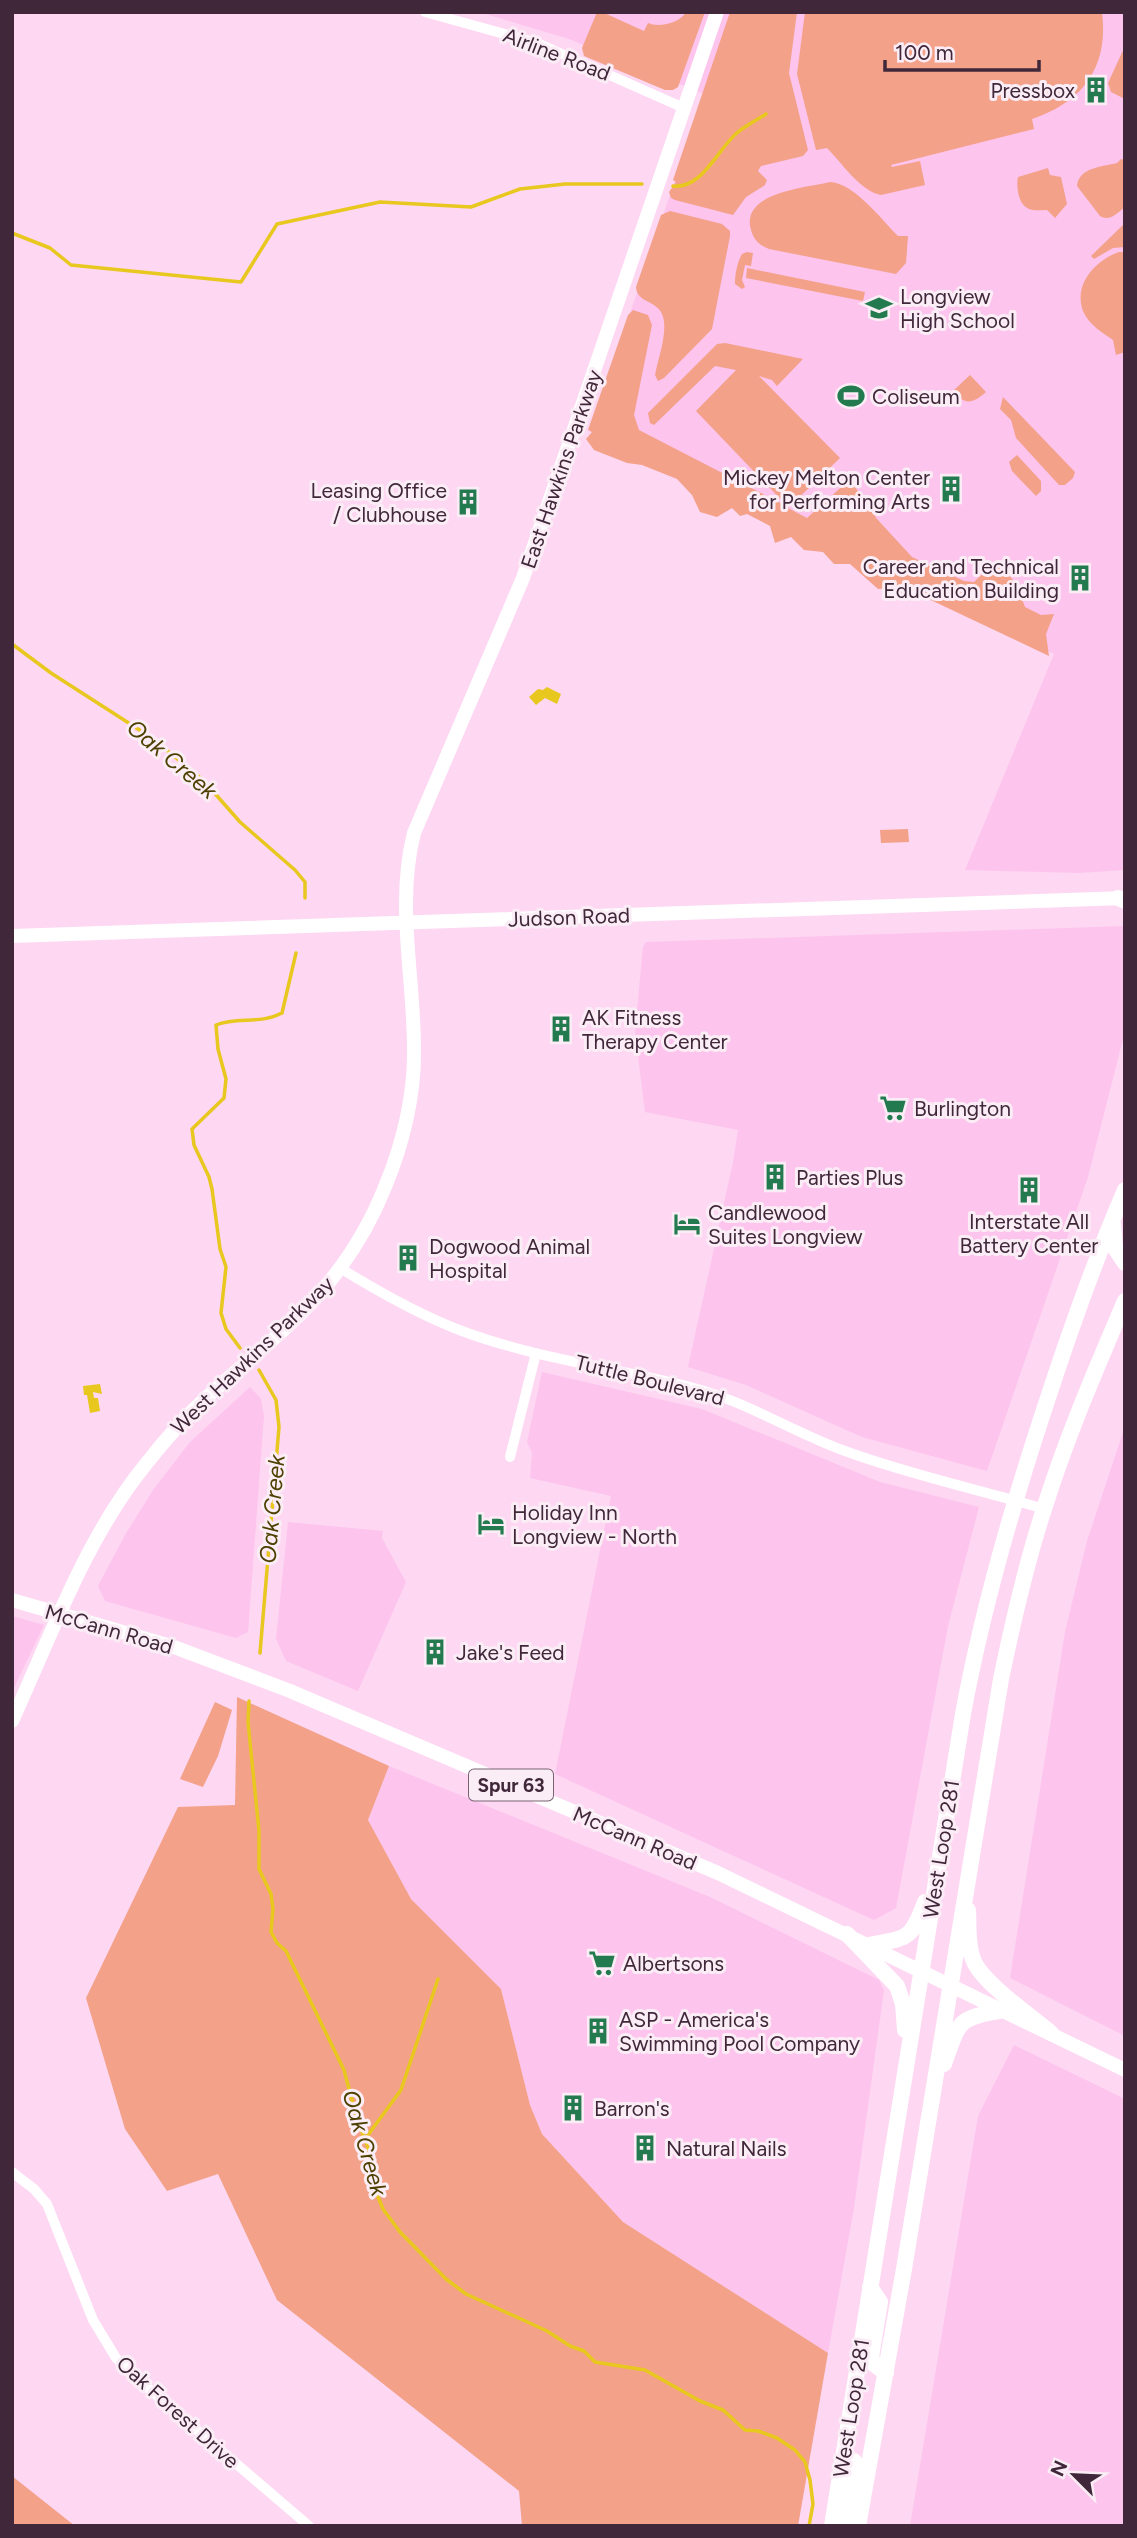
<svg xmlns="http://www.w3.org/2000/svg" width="1137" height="2538" viewBox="0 0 1137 2538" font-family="Figtree,sans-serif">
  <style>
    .built { fill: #fdc4ed }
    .green { fill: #f3a189 }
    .water { fill: #e8c71f }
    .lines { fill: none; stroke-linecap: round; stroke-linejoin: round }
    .stream { stroke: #e8c71f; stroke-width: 3.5 }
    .minor { stroke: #fff; stroke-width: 10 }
    .major { stroke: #fff; stroke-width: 14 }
    .highway { stroke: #fff; stroke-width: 16 }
    .labels { text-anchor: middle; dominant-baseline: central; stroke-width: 6; stroke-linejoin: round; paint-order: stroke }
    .shield { fill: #fbedf6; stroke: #786372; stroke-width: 2 }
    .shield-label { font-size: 19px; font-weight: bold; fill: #40283a }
    .street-label { font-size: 21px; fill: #40283a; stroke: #fbedf6 }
    .poi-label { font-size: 21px; fill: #40283a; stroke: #fbedf6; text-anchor: start }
    .water-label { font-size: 23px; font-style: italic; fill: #4d4000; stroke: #fbedf6 }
  </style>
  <rect width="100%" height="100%" fill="#fed7f3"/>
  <path class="built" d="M 479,12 L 1125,12 L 1125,870 L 1079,873 L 965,870 L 1054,654 L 946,600 L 590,432 L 704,94 L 569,39 Z
    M 1125,926 L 1125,1031 L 1088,1177 L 987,1471 L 862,1437 L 746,1385 L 688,1367 L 733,1162 L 738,1130 L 645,1112 L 635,1032 L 643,947 L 646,942 Z
    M 542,1372 L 702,1409 L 880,1482 L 979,1507 L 948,1626 L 896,1908 L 874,1920 L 555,1774 L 611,1496 L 530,1478 L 532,1453 L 527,1442 Z
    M 250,1387 L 261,1399 L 264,1416 L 248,1632 L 236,1638 L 105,1601 L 98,1586 L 125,1535 L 153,1490 L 190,1442 Z
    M 1125,1426 L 1125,2036 L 1010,1978 L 1065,1632 L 1087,1541 Z
    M 288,1522 L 383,1531 L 382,1538 L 406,1582 L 358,1691 L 286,1661 L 276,1639 Z
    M 12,1616 L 44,1625 L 12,1692 Z
    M 389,1766 L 710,1897 L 879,1980 L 884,1990 L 854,2208 L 828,2353 L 623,2222 L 542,2134 L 530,2105 L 501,1989 L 411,1899 L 368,1820 Z
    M 1014,2045 L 1125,2099 L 1125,2526 L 910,2526 L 978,2116 Z"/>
  <path class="green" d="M 597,12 L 602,12 L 644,31 L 648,23 C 659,28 680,23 686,12 L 705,12 L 678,87 L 673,90 L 665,90 L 584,56 L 582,48 Z
    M 730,12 L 797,12 L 789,73 L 808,150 L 803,156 L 761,166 L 758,171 L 767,180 L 765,185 L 746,197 L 733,215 L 675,200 L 671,198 L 669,192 L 676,182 L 673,180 Z
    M 805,12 L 1102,12 C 1109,67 1083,102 1032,119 L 1034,129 L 891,165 L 892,167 L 920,161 L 925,185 L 881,195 C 860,191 842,163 827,148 L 816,150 L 797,74 Z
    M 1125,46 L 1125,99 L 1111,92 L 1108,83 Z
    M 1121,159 L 1125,160 L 1125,207 C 1117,213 1110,222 1100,216 L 1077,186 C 1079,167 1102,167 1117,163 Z
    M 1048,168 L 1050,175 L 1061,177 L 1067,204 L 1055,218 L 1047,210 C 1042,210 1033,211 1029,209 C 1018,205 1016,186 1018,177 Z
    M 830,182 C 854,183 882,220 898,236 L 908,236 L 906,263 L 896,274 L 769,249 C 759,245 754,240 751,230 C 740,192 806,188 830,182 Z
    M 670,211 L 722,224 L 730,231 L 730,236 L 712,329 L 664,378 L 658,381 L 655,375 C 658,358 669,330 662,314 C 656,300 637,303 636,287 L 661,215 Z
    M 1125,223 L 1125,247 L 1113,248 L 1094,259 L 1091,256 Z
    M 747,252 L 753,253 L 751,266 L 745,265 L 742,280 L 745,287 L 742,289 L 735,284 C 735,274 737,263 742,254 Z
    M 1119,252 L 1125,252 L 1125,352 L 1116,355 L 1113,340 C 1103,333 1089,325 1083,311 C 1073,284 1096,260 1119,252 Z
    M 747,268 L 865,292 L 863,301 L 746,278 Z
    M 633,310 L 648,315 L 652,325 L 634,415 L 639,430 L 788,507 L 696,411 L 736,370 L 715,366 L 654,425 L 650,423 L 648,413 L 717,344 L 725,343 L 803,359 L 777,386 L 772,380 L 759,376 L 840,458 L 788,508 L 807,518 L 849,480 L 851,481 L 877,519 L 912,557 L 964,581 L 974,582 L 989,567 L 1001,567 L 1016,583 L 1025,607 L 1041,615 L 1054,614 L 1046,634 L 1049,656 L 916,593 L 906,596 L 891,588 L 878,589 L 850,564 L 834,564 L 823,552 L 804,550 L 791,537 L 775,543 L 770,526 L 747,514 L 740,516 L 732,508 L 717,517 L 700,512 L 692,495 L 677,479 L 642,465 L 627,463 L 594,450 L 586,439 L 592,432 L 588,430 L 628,315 Z
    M 970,375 L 986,392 C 972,404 966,405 952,392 Z
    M 1003,397 L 1075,472 L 1073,478 L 1065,485 L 1059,485 L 1016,438 L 1011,420 L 1000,409 Z
    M 1017,455 L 1041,481 L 1041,491 L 1036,496 L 1012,471 L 1009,462 Z
    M 908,829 L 909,842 L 881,843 L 880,830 Z
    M 237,1697 L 389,1766 L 368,1820 L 411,1899 L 501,1989 L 530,2105 L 542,2134 L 623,2222 L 828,2353 L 798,2526 L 522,2526 L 519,2491 L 277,2300 L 218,2174 L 167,2191 L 125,2129 L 86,1998 L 178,1807 L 235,1805 Z
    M 215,1702 L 232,1710 L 218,1756 L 203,1787 L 180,1779 Z
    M 12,2476 L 75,2526 L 12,2526 Z"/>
  <path class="water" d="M 547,687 L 561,694 L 557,704 L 545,698 L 536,705 L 529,697 L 538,689 L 543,690 Z
    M 100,1384 L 102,1394 L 93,1392 L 94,1398 L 98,1398 L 100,1411 L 90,1413 L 87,1395 L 84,1395 L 83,1386 Z"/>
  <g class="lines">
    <path class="stream" d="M 673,186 C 703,189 718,148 738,132 C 747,125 757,120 766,114
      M 12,233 L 50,248 L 71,265 L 241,282 L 277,224 L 380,202 L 471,207 L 520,189 L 565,184 L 642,184
      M 12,644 L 51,673 L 152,738 L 203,780 L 240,822 L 295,870 L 305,882 L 305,898
      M 240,1348 L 226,1329 L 221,1313 L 226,1267 L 220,1249 L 212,1189 L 209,1177 L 194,1145 L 192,1129 L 224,1098 L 226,1079 L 218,1049 L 216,1025 C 238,1016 259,1025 282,1013 L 296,953
      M 259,1370 L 276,1400 L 279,1427 L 260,1653
      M 249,1701 L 248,1722 L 259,1831 L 259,1869 L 271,1894 L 273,1909 L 271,1932 L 277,1943 L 286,1951 L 344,2070 L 357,2119 L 369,2150 L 376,2192 L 383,2209 L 400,2232 L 446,2279 L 466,2294 L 547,2331 L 570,2346 L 584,2351 L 595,2362 L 645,2370 L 700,2401 L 723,2410 L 745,2430 L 758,2431 L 777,2438 L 795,2450 L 805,2462 L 810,2480 L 813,2504 L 809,2526
      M 365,2139 L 401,2090 L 438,1979"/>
    <path class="minor" d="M 425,12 L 537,43 L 684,108
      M 340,1268 C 379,1292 419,1315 462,1331 C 537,1359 617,1368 694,1388 C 747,1402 793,1432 845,1451 C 910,1475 978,1489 1044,1509
      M 510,1457 L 536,1353
      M 12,2172 L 34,2189 L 47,2204 L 93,2320 L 116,2358 L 143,2384 L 309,2526"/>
    <path class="major" d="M 12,936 L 1125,898
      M 12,1600 L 174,1647 L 290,1691 L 718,1873 L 1125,2070
      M 12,1721 C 51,1636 86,1537 146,1464 C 164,1441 184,1418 206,1398 C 246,1361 291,1328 326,1286 C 350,1257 371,1222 385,1187 C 403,1144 415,1094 414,1048 C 414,977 396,903 414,833 L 523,578 L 717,12"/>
    <path class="highway" d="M 1118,898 L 1125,901
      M 1113,1224 L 1115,1248 L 1125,1263
      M 968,1910 C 969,1925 967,1944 973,1959 C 980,1981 1032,2017 1051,2033
      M 847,1934 L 897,1986 L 903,2004 L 905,2030
      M 869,1945 C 908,1938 911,1940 925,1902
      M 944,2064 C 960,2019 957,2019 1004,2010
      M 870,2287 L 880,2302 L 871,2357 L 874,2364 L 886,2373
      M 843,2459 L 854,2461 L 857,2467 L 847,2526
      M 832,2526 L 963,1714 C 982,1610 1011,1510 1044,1410 C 1068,1336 1094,1262 1125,1190
      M 858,2526 L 904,2269 L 1001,1679 C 1013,1621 1026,1563 1045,1506 C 1067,1436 1096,1369 1125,1301"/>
  </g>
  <defs>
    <g id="building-bare" transform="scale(2.1)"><path d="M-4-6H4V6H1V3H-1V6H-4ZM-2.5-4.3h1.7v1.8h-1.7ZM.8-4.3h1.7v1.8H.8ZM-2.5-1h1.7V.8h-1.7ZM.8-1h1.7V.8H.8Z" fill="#237a4e" stroke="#fbedf6" stroke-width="2.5" paint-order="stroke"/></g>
    <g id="school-bare" transform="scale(2.1)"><path d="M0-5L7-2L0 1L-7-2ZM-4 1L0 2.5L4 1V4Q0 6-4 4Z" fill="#237a4e" stroke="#fbedf6" stroke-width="2.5" paint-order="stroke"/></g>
    <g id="stadium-bare" transform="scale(2.1)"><path d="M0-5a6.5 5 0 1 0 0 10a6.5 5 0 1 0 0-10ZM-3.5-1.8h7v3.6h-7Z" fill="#237a4e" stroke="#fbedf6" stroke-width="2.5" paint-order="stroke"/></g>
    <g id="supermarket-bare" transform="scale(2.1)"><path d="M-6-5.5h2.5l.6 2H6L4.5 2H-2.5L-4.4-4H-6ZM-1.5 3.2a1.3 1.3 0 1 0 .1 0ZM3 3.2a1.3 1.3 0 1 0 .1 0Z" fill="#237a4e" stroke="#fbedf6" stroke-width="2.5" paint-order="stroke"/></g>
    <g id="hotel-bare" transform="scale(2.1)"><path d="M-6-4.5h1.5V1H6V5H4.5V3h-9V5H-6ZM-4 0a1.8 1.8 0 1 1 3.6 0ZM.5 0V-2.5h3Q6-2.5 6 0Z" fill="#237a4e" stroke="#fbedf6" stroke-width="2.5" paint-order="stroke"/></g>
  </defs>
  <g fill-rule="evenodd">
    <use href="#building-bare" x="1096" y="90"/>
    <use href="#school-bare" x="879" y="308"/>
    <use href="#stadium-bare" x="851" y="396"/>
    <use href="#building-bare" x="951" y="489"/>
    <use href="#building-bare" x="468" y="502"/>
    <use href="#building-bare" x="1080" y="578"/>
    <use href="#building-bare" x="561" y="1029"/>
    <use href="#supermarket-bare" x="893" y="1108"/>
    <use href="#building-bare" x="775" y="1177"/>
    <use href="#building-bare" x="1029" y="1190"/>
    <use href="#hotel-bare" x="687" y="1224"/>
    <use href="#building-bare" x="408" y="1258"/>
    <use href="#hotel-bare" x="491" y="1524"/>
    <use href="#building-bare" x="435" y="1652"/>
    <use href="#supermarket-bare" x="602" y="1963"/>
    <use href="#building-bare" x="598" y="2031"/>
    <use href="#building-bare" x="573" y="2108"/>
    <use href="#building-bare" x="645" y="2148"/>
  </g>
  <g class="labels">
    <rect class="shield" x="469" y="1769.5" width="84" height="31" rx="5"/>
    <g class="shield-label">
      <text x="511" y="1785">Spur 63</text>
    </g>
    <g class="street-label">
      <text transform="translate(557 54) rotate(21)">Airline Road</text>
      <text transform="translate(561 469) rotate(-71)">East Hawkins Parkway</text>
      <text transform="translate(569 917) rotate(-2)">Judson Road</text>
      <text transform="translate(252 1355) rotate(-44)">West Hawkins Parkway</text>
      <text transform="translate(650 1380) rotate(14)">Tuttle Boulevard</text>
      <text transform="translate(109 1629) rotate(16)">McCann Road</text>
      <text transform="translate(635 1838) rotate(23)">McCann Road</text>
      <text transform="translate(941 1849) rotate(-81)">West Loop 281</text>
      <text transform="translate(851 2408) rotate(-81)">West Loop 281</text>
      <text transform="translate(178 2412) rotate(42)">Oak Forest Drive</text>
    </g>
    <g class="poi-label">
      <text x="1075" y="90" text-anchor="end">Pressbox</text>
      <text x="900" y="296">Longview<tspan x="900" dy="24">High School</tspan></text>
      <text x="872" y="396">Coliseum</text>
      <text x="930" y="477" text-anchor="end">Mickey Melton Center<tspan x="930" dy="24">for Performing Arts</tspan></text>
      <text x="447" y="490" text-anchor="end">Leasing Office<tspan x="447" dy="24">/ Clubhouse</tspan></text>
      <text x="1059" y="566" text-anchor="end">Career and Technical<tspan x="1059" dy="24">Education Building</tspan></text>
      <text x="582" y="1017">AK Fitness<tspan x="582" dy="24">Therapy Center</tspan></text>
      <text x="914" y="1108">Burlington</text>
      <text x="796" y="1177">Parties Plus</text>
      <text x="708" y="1212">Candlewood<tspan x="708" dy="24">Suites Longview</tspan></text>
      <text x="1029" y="1221" text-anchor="middle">Interstate All<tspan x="1029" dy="24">Battery Center</tspan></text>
      <text x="429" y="1246">Dogwood Animal<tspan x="429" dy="24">Hospital</tspan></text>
      <text x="512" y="1512">Holiday Inn<tspan x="512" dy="24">Longview - North</tspan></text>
      <text x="456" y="1652">Jake's Feed</text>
      <text x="623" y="1963">Albertsons</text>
      <text x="619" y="2019">ASP - America's<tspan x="619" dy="24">Swimming Pool Company</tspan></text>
      <text x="594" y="2108">Barron's</text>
      <text x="666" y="2148">Natural Nails</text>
    </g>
    <g class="water-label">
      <text transform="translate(172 759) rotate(40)">Oak Creek</text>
      <text transform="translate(272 1509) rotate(-85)">Oak Creek</text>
      <text transform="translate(365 2143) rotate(74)">Oak Creek</text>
    </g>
  </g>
  <rect width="1137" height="2538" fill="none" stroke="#40283a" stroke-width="28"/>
  <g transform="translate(1074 2475) rotate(294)" stroke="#fbedf6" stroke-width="5" paint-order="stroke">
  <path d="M0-5L12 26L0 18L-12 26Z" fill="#40283a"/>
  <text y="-10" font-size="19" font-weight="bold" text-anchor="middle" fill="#40283a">N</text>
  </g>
  <path d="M885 60v10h154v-10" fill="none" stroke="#40283a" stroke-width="3.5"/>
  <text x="895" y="60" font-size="21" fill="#40283a" stroke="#fbedf6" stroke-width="5" paint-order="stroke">100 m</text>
</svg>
